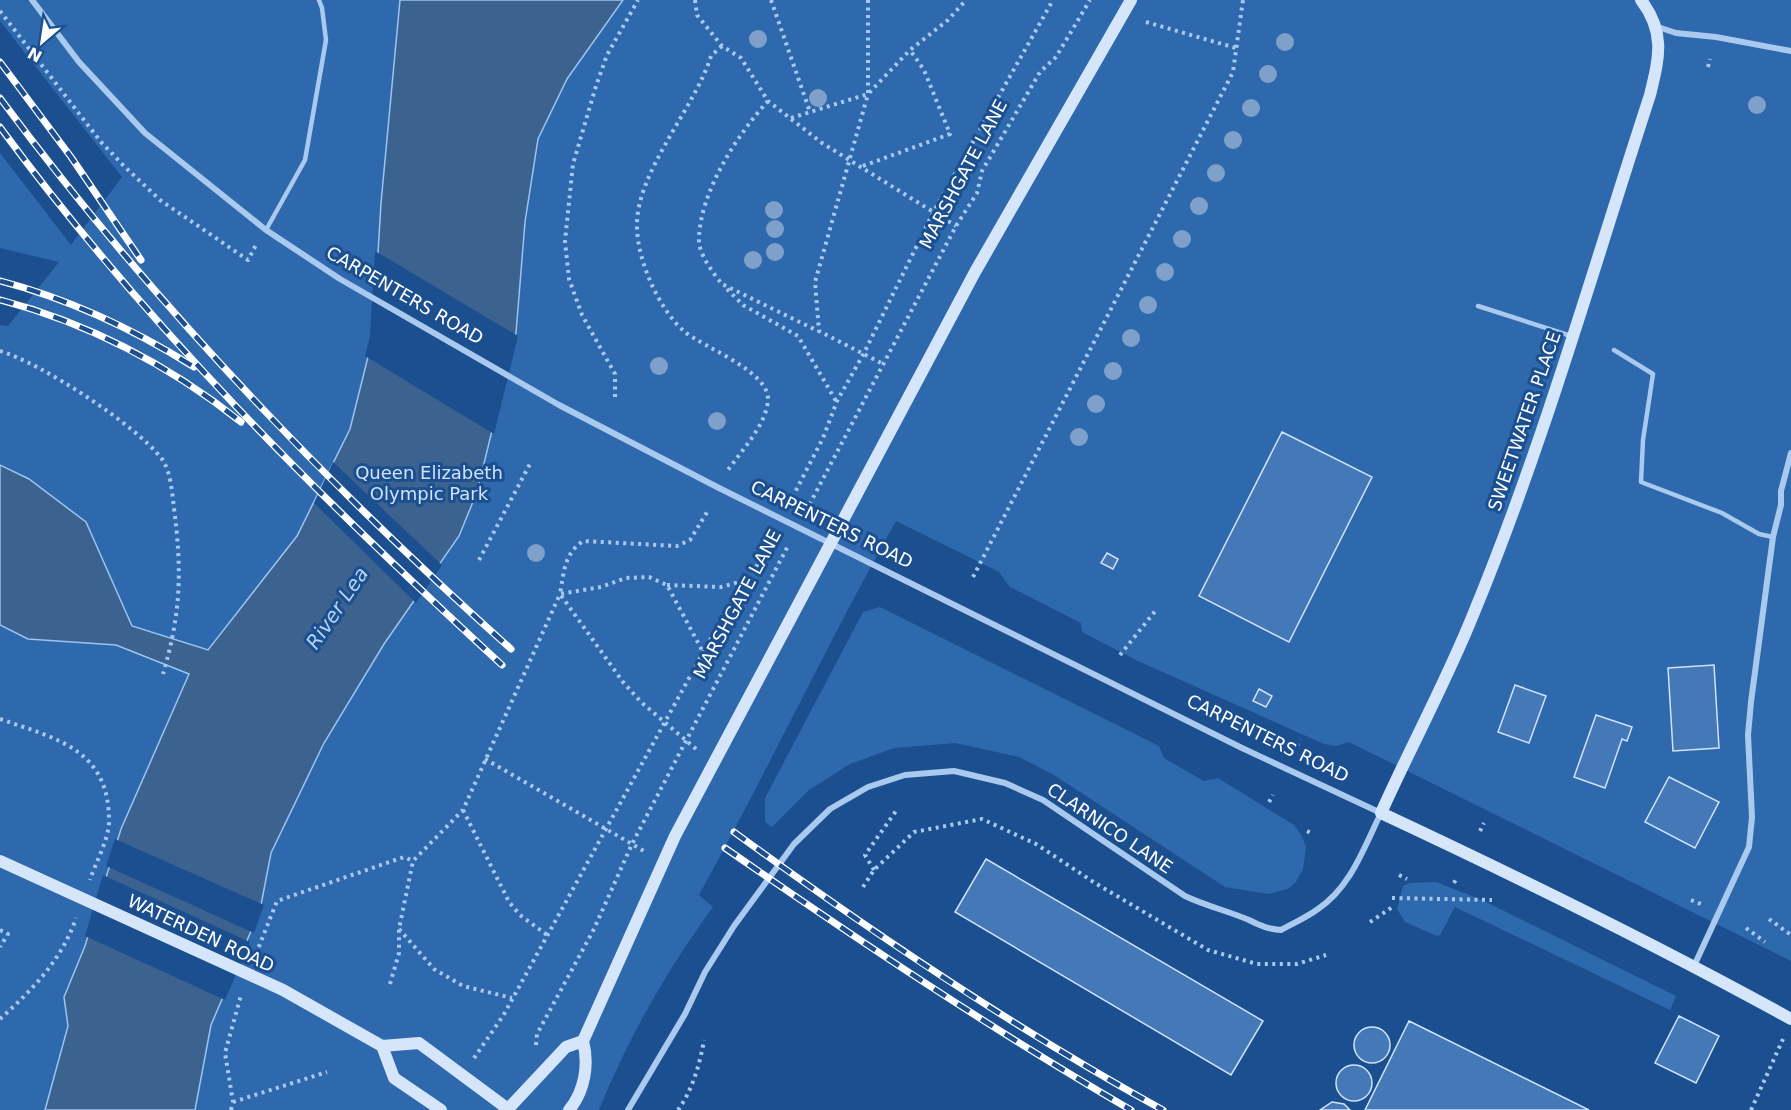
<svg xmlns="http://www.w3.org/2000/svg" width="1791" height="1110" viewBox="0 0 1791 1110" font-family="'DejaVu Sans',sans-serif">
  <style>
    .green { fill: #2e69ad }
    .water { fill: #3c6290; stroke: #9cc4f0; stroke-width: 1.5 }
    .pier { fill: #1b4f8f }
    .building { fill: #4478b7; stroke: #cfe3fa; stroke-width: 1.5 }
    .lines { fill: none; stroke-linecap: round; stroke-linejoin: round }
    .path { stroke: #a9c9ee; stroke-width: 4; stroke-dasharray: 3 4.5; stroke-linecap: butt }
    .lane { stroke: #a9c9ee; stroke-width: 4.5 }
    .street { stroke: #a9c9ee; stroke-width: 6 }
    .secondary { stroke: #d6e6fa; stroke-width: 12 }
    .rail-casing { stroke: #fff; stroke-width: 7 }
    .rail { stroke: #1b4f8f; stroke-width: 4.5; stroke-dasharray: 14; stroke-linecap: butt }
    .tree { fill: #7ea0ca }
    .labels { text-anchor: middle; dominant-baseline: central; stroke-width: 6; stroke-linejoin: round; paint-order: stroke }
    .street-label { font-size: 18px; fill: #fff; stroke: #1b4f8f }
    .park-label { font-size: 18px; fill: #cfe3fa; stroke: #1b4f8f }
    .water-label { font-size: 20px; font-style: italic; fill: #b5d3f5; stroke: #1b4f8f }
  </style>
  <rect width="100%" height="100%" fill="#1b4f8f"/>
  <path class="green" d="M 0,0 L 1791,0 L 1791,961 L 1349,742 L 1336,746 L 1324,744 L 1138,661 L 1082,632 L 1081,623 L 1010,587 L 999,572 L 896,521 C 827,644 767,772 699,895 L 713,907 C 667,970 628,1038 599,1110 L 0,1110 L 0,325 L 8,326 L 59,262 L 0,248 L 0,153 L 71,245 L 122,177 L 0,21 Z
    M 880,607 L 1159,746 L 1164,758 L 1204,781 L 1218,778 L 1294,825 L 1302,836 L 1306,847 L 1303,869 L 1296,882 L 1288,889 L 1268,894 L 1225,887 L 1054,775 L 1019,757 L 955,743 L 894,748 L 850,764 L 809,790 L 772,827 L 765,822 L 765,798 L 863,612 Z
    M 1436,882 L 1482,900 L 1676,996 L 1670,1010 L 1455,907 L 1440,935 L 1437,936 L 1405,922 L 1397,909 L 1403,886 L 1410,883 Z"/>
  <path class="water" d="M 400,0 L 623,0 L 567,79 L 538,139 L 525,222 L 516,333 L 477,492 L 459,536 L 384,644 L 324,743 L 271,853 L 260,910 L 211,1025 L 195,1110 L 45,1110 L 68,1026 L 64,997 L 85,946 L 121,829 L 189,674 L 116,645 L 28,639 L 0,625 L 0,465 L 29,479 L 86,522 L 132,626 L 208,650 L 297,536 L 350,429 L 373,337 L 381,203 Z"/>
  <path class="pier" d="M 375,251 L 518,336 L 494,434 L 365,356 L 370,336 Z
    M 333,462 L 442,565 L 416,603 L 314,503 Z
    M 115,839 L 264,905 L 254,933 L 106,866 Z
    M 103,875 L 250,942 L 225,1000 L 85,936 Z"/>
  <path class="building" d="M 1282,432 L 1372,477 L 1289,642 L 1199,596 Z
    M 1107,553 L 1118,559 L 1113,569 L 1101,563 Z
    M 1714,665 L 1719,748 L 1673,751 L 1668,668 Z
    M 1515,685 L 1546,696 L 1529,743 L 1498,732 Z
    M 1259,689 L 1272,696 L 1266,707 L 1253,701 Z
    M 1596,715 L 1632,727 L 1627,741 L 1622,739 L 1605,788 L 1574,777 Z
    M 1669,777 L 1719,802 L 1695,848 L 1645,822 Z
    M 986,859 L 1263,1021 L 1231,1075 L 955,912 Z
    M 1679,1016 L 1719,1036 L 1696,1083 L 1655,1063 Z
    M 1409,1021 L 1589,1110 L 1365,1110 Z
    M1354 1045a18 18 0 1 1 36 0a18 18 0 1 1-36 0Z
    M1336 1083a18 18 0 1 1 36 0a18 18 0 1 1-36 0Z
    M 1332,1102 L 1344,1104 L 1350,1110 L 1320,1110 Z"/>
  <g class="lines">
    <path class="path" d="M 695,0 L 697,15 L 722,46 L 741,58 L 768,101 L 822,143 L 956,226
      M 771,0 L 810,112
      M 868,0 L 868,94 L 815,282 L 819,331 L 885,365
      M 0,11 L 101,142 L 124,166 L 160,200 L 248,260 L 256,245
      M 1146,22 L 1236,48
      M 722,46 L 711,56 C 695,108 636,172 637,226 C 637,260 659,310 685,332 C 705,348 768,371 768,399 C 767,424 742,450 728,470
      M 1708,67 L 1710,59
      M 768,101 C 737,135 700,192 699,239 C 698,253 713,273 722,284 L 818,331
      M 791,118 L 868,94 L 910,50 L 948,20 L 966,0
      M 863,166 L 950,134 L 924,70 L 910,50
      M 727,289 L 743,305 L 798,336 L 836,401
      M 0,351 C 41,363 136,425 162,459 C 171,472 172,493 174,508 C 182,571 181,613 163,674
      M 615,397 L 615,374 L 582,315 L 569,279 L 565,241 L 573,164 L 596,86 L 607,55 L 638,0
      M 789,504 L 823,438 L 837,401 L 864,353 L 933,213 L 1053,0
      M 806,511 L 956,226 L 977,193 L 982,171 L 1040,72 L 1056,57 L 1090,0
      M 479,560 L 531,462
      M 973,577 L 1233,72 L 1243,0
      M 667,585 L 721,587 L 750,579 L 773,534
      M 1120,655 L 1156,610
      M 0,719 C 57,739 110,749 109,823 C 108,841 95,864 90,880
      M 1297,746 L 1300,739
      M 696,749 L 641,702 L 623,682 L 560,594 C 564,572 564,554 583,541 L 677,546 L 690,540 L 709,509
      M 485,759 L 644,851
      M 1269,802 L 1273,795
      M 463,810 L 509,902 L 520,915 L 547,935
      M 1307,831 L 1311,833
      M 1480,831 L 1484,823
      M 874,870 L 865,855 L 896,811
      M 1399,875 L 1407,879
      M 1454,883 L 1457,877
      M 863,887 L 874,870 L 914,832 L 982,819 L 1036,844 L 1095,883 L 1208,950 L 1257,964 L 1297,964 L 1326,955
      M 1392,898 L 1492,900
      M 1691,900 L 1701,904
      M 1769,919 L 1791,935
      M 1370,922 L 1394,906
      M 1746,928 L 1765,942
      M 399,929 L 434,969 L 463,986 L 512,998
      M 0,930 L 8,934 L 0,947
      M 256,954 L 277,901 L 404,857 L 413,861
      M 390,984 L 399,953 L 399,929 L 413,861 L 463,810 L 560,594 L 601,587 L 626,578 L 649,577 L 667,585 L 703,652
      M 0,1019 C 32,990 62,960 76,918
      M 536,1045 L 537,1034 L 594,929 L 632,844 L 789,544
      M 474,1058 L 503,1016 L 742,582
      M 233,1102 L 327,1072
      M 231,1110 L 233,1102 L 225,1053 L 241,995
      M 678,1110 C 692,1091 700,1064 704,1040
      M 1751,1110 L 1783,1039"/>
    <path class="lane" d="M 266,230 L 305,160 L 326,40 L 322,8 L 319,0
      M 1478,306 L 1571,336
      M 1614,350 L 1653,374 L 1643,440 L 1641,482 L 1722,513 L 1759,534 L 1773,537"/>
    <path class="street" d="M 32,0 L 79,62 L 145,133 L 266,230 L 340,279 L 559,405 L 719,488 L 1242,748 L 1381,813 C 1364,847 1351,887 1318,909 C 1307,917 1294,923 1281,930 C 1268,929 1261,926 1249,920 C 1228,911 1206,906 1185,896 L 1043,800 L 1005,783 L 954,771 L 905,775 L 868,787 L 830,809 L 794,844 L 734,926 L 705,972 L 685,1014 L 628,1110
      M 1658,27 L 1676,33 L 1716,37 L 1791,51
      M 1694,966 L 1749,847 L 1752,817 L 1748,735 L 1751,702 L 1773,537 L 1781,505 L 1781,491 L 1791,453"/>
    <path class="secondary" d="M 1641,0 C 1666,33 1659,58 1650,95 C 1593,269 1543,446 1473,615 C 1446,682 1411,746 1381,813 C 1520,878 1657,945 1791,1019
      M 0,861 L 283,990 L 382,1046 L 419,1043 L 508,1109
      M 382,1046 L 394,1078 L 441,1110
      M 508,1109 L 566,1047 L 583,1041
      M 569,1110 C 585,1091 589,1064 583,1041 L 675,836 L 975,272 L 1131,0"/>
    <g class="rail-casing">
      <path id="rail" d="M 0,62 L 71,157 L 141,260
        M 0,98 C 149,299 324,482 511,649
        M 0,127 C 146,326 321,499 502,665
        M 0,281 C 69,299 133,329 194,367
        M 0,300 C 88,323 170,366 241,422
        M 734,832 C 871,932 1014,1028 1163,1110
        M 725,848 C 858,940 991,1029 1131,1110"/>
    </g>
    <use href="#rail" class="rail"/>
  </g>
  <g class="tree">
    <circle cx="758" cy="39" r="9"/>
    <circle cx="1285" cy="42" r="9"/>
    <circle cx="1268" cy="74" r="9"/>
    <circle cx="818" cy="98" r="9"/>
    <circle cx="1757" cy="105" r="9"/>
    <circle cx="1251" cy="108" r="9"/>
    <circle cx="1233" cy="140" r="9"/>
    <circle cx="1216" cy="173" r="9"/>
    <circle cx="1199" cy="206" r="9"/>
    <circle cx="774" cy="210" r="9"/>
    <circle cx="775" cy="229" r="9"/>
    <circle cx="1182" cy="239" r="9"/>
    <circle cx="775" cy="252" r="9"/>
    <circle cx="753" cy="260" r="9"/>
    <circle cx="1165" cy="272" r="9"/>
    <circle cx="1148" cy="305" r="9"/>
    <circle cx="1131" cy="338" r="9"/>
    <circle cx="659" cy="366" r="9"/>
    <circle cx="1113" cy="371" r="9"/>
    <circle cx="1096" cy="404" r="9"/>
    <circle cx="717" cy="421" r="9"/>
    <circle cx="1079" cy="437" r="9"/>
    <circle cx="536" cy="553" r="9"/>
  </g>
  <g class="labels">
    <g class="street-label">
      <text transform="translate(963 174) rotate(-62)">MARSHGATE LANE</text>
      <text transform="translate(405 295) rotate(30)">CARPENTERS ROAD</text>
      <text transform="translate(1524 421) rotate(-71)">SWEETWATER PLACE</text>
      <text transform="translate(832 524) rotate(26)">CARPENTERS ROAD</text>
      <text transform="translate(737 604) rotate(-62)">MARSHGATE LANE</text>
      <text transform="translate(1268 738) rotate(26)">CARPENTERS ROAD</text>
      <text transform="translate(1110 828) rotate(34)">CLARNICO LANE</text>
      <text transform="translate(201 933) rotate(25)">WATERDEN ROAD</text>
    </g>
    <g class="park-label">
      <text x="429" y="472">Queen Elizabeth<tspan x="429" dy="21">Olympic Park</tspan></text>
    </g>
    <g class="water-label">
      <text transform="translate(337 608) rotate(-56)">River Lea</text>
    </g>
  </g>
  <g transform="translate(42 42) rotate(209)" stroke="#1b4f8f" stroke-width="4.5" paint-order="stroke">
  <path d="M0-4.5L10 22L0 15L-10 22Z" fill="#ffffff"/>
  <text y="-9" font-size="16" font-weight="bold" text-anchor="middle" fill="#ffffff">N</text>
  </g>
</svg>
